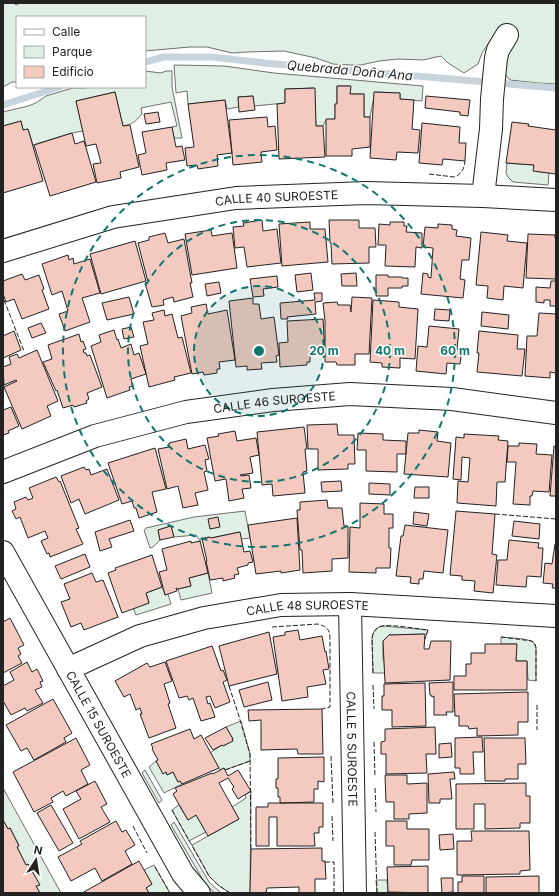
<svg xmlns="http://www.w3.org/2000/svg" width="559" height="896" viewBox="0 0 559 896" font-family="Inter,sans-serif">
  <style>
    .green { fill: #e0efe3; stroke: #6f6f6f }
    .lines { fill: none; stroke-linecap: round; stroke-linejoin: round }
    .stream { stroke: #c7d3dd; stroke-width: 7 }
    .building { fill: #f3c9c0; stroke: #222 }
    .minor-casing { stroke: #222; stroke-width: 24 }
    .minor { stroke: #fff; stroke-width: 22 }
    .fence { stroke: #222; stroke-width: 1; stroke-dasharray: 5 2; stroke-linecap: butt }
    .ring { fill: none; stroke: #0f766e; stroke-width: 2; stroke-dasharray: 7 5 }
    .labels { text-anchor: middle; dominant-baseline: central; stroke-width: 3; stroke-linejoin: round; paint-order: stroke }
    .street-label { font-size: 12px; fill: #222; stroke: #fff }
    .water-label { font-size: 13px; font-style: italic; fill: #222; stroke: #fff }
    .centre { fill: #0f766e; stroke: #fff; stroke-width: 2 }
    .ring-label { font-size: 12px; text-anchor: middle; font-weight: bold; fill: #0f766e; stroke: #fff; stroke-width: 3; stroke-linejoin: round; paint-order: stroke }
  </style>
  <rect width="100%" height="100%" fill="#fff"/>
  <path class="green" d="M 3,3 L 14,3 L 16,5 L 20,3 L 556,3 L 556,84 L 538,83 L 510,80 L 499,67 L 493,37 L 482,53 L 478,64 L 464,73 L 448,63 L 441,56 L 423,60 L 398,59 L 379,61 L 361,65 L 350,65 L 333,64 L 316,58 L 284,51 L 247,52 L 232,53 L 207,47 L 190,47 L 145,51 L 145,17 L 17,17 L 17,82 L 12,82 L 3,87 Z
    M 174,65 L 224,66 L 274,73 L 423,86 L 422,101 L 400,99 L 400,93 L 375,92 L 370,117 L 364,117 L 364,94 L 350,94 L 350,86 L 337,86 L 337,104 L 335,104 L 335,119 L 326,120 L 323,126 L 316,126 L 314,88 L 285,89 L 285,103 L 254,106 L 253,96 L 238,97 L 239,107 L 227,109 L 225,100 L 188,104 L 187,91 L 176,93 Z
    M 145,71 L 161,73 L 166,71 L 172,71 L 172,87 L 182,138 L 174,138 L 172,127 L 177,126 L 171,102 L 141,108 L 142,114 C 135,122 133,124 123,126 L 115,92 L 76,101 L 83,131 L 72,133 L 33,145 L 28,129 L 23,130 L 21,121 L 3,126 L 3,112 L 28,106 L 36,103 L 46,96 L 59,92 L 73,88 L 85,88 L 89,87 L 145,87 Z
    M 507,163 L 534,165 L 534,171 L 549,173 L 548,185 L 513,182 L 508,177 L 506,173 Z
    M 245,511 L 250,538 L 241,539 L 239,532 L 211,538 L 210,537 L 202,538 L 200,541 L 196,535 L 174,537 L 171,526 L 158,530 L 160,540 L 153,547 L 150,548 L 144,530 L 146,528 L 194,517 Z
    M 208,573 L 212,593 L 181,600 L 178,589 L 191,586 L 189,578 Z
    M 162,587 L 165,595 L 168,594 L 171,604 L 136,615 L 133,608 L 149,603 L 146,593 Z
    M 383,626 L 428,630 L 425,639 L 424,634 L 389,635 L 383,642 L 383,660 L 384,660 L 385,673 L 373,673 L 372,638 C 373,632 376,627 383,626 Z
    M 501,637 C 509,638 524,638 531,641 C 534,642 535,645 536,648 L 536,681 L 528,680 L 527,661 L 516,661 L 516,644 L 501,644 Z
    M 241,721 L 250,754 L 250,761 L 225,770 L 224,768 L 220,770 L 210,753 L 222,745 L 223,746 L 232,741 L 233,739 L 226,727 Z
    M 156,761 L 163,773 L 166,772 L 167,775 L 173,772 L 178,782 L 180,781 L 182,784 L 164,793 L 149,767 Z
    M 145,770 L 162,800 L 159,803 L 142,773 Z
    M 3,788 L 61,893 L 40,893 L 36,886 L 39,884 L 28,864 L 26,865 L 17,847 L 19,845 L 10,828 L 8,829 L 3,820 Z
    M 251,791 L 250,893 L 230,893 L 218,885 L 209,876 L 192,845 L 239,819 L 232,807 L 246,798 L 245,795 Z
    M 179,805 L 188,820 L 196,815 L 206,832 L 189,841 L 172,810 Z
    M 174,822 L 209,882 L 221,893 L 215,893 L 206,885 L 203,880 L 171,825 Z
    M 154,865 L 170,893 L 149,893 L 146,888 L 152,884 L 144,870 Z
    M 376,880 L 387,880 L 388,892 L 395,892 L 395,893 L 377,893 Z"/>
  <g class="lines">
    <path class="stream" d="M 145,62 L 164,57 L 212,57 L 264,63 L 556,88
      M 3,105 L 59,87"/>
  </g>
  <path class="building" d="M 337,86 L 351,86 L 350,94 L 364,94 L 364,117 L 370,117 L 370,147 L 352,149 L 352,156 L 326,156 L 326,119 L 335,119 L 335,104 L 337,104 Z
    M 315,88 L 316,126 L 323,126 L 325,157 L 279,159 L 277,104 L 285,103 L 285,89 Z
    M 115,92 L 123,126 L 130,125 L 139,167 L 120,172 L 121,178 L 97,183 L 93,164 L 101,163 L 96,144 L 86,146 L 76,101 Z
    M 374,92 L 400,93 L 400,99 L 414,100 L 412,129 L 420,130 L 418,153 L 397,152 L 396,160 L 370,158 Z
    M 253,96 L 255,110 L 239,112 L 238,97 Z
    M 426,96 L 470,100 L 468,116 L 460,115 L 460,112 L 425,108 Z
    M 225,100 L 232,153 L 217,155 L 218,166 L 198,169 L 197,165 L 187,166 L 185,148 L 194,147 L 188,104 Z
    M 158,112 L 160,122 L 146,124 L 144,114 Z
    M 267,117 L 268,127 L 275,126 L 277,150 L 261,152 L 262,162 L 233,165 L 229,120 Z
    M 21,121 L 23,130 L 28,129 L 43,181 L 3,193 L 3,126 Z
    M 512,122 L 529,124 L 528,126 L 556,130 L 556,174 L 533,171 L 534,165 L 506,163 Z
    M 422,123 L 460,127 L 459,143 L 466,143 L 465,161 L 443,159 L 442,165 L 419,163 Z
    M 172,127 L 176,147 L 182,146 L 185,160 L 166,163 L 167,170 L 142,175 L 138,155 L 146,153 L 142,132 Z
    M 72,133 L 75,144 L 84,141 L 96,182 L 50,196 L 34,145 Z
    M 262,220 L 263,231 L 277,229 L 281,263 L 247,267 L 244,247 L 235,248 L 233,227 L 244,226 L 243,223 Z
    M 329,220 L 359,220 L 359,228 L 375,228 L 376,247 L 369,247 L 369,263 L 332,264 L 331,243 L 330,243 Z
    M 310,222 L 310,229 L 325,229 L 328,262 L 282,266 L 279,224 Z
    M 390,222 L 404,222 L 404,226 L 407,226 L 406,232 L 422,233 L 422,248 L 416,247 L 415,267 L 385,266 L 386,245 L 378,245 L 379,224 L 390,225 Z
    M 438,224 L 452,225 L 452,229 L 457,230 L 456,236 L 471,238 L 469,260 L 462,260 L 460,279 L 465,280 L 463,298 L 421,294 L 423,273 L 428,274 L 428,277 L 431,278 L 433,248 L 423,247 L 425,227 L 438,228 Z
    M 211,230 L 212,236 L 232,233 L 237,268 L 192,275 L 185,234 Z
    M 481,232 L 508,235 L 507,241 L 527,243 L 523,288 L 504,286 L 503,300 L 487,298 L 488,286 L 476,285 Z
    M 165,233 L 168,243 L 184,239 L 192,283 L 190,283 L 193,297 L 174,302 L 173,297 L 163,300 L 164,305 L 152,307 L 145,283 L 148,282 L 138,243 L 149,240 L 149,237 Z
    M 528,234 L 555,235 L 555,238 L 556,238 L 556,279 L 526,278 Z
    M 135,241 L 146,281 L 101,294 L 90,254 Z
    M 68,255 L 69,260 L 73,258 L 74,264 L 90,259 L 100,293 L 82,298 L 90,322 L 65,331 L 59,314 L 68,311 L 62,291 L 52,295 L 42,264 Z
    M 311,273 L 313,290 L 297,292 L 295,275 Z
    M 356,273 L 357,286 L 342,286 L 341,274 Z
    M 22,274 L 25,280 L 39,275 L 44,289 L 42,290 L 49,309 L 22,319 L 14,299 L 6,302 L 3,294 L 3,281 Z
    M 376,275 L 388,275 L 388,277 L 402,277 L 402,278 L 408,278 L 408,286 L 402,286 L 402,288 L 388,288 L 388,296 L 376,296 Z
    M 277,276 L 278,287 L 263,289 L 264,296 L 253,297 L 250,279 Z
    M 551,281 L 556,281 L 556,306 L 550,306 L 550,300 L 544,300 L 544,303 L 536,302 L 536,287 L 550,288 Z
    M 219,282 L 221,293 L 207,296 L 205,284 Z
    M 314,293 L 322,293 L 322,301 L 315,302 L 316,314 L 287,317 L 288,319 L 281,319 L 280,303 L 315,300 Z
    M 129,297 L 134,314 L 107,320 L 102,303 Z
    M 352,297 L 372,298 L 369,354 L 355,354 L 355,365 L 337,365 L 336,362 L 325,362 L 325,321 L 323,303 L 337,302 L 338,305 L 350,305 L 351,312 Z
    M 253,298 L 253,304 L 259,304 L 261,319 L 274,317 L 279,355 L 276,356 L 277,362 L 261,363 L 262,369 L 247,370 L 247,366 L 236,367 L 229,301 Z
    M 373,300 L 399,302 L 399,307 L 418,309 L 415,359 L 400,358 L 400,368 L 382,367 L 382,363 L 370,362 Z
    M 206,304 L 208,314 L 227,310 L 235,360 L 219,362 L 220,369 L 217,369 L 217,373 L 204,375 L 203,372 L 192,374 L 181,316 L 192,313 L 191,307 Z
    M 435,309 L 450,310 L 449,321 L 434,320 Z
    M 164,310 L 165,316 L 172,314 L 178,338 L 182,337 L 191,373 L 174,377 L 175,380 L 149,387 L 140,346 L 148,344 L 143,322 L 154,320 L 152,313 Z
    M 482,312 L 509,315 L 508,329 L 481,326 Z
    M 539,313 L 556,314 L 556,373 L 550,372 L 550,378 L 525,376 L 527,336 L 537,336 Z
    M 323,319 L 325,354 L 310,355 L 310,362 L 307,362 L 307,365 L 280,367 L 279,343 L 288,342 L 287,321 Z
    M 41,323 L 46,333 L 32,338 L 28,328 Z
    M 429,326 L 459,329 L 457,349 L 462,350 L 460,364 L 447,363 L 446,374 L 416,371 L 418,346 L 427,347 Z
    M 131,327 L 134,337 L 124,339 L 122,329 Z
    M 114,330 L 117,340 L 118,339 L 121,348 L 131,344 L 134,355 L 139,353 L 146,374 L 131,379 L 133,386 L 129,387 L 130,390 L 107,398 L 91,346 L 101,342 L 99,335 Z
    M 14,331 L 21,350 L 3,358 L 3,336 Z
    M 479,331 L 518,335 L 517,349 L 525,349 L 522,376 L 477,372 L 479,353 L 477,353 Z
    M 79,334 L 81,342 L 83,341 L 86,349 L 83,350 L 84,353 L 86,353 L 87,356 L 90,355 L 102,387 L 87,393 L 89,399 L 86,401 L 87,403 L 74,407 L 73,405 L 63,408 L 57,390 L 56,391 L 43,362 L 52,359 L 48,345 Z
    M 37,350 L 58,401 L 47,406 L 51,416 L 22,429 L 4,387 L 17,381 L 16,380 L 4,385 L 3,367 L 11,364 L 9,357 L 17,354 L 19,358 Z
    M 11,407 L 19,426 L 8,431 L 9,433 L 3,435 L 3,410 Z
    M 337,424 L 338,435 L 354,435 L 355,464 L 348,464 L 348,469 L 318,470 L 318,449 L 308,449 L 307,425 Z
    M 304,427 L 307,449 L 305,449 L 307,471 L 303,472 L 305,493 L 273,496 L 272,484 L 262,485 L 257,432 Z
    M 419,430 L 438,432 L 437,441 L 451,443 L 448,477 L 404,474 L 408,433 L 419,433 Z
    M 235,431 L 237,441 L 256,438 L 259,455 L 250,457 L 253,473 L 240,475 L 241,476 L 249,475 L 251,488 L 242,489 L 244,498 L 229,501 L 226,479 L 215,481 L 207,438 L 219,436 L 218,434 Z
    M 358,433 L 383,434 L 383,440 L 406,441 L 406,454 L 397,454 L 397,472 L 366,471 L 366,450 L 357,450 Z
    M 464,434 L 499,436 L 498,440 L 508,441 L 505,482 L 497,482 L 496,506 L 457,503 L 458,481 L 468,482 L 470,458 L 462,457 L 461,480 L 453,479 L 456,437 L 464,438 Z
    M 186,439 L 188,449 L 205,445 L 209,459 L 205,460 L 207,471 L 204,472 L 208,490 L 195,493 L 198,505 L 183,508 L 178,486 L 167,489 L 158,449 L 169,447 L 169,443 Z
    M 519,443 L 537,444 L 536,454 L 552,455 L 549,492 L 533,491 L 532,496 L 530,496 L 530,505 L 513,504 L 516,462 L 507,462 L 508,446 L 519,446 Z
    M 554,446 L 556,447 L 556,496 L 550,496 Z
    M 155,448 L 166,489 L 152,492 L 157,512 L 139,518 L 136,508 L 134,508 L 132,501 L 122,504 L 108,463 Z
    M 84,467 L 86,470 L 89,469 L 91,475 L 107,469 L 119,500 L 85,514 L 79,499 L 71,503 L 61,476 Z
    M 56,477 L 59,482 L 60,481 L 79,528 L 76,529 L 83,544 L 50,557 L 49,553 L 47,554 L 41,541 L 48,538 L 45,531 L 28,538 L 20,517 L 16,519 L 12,511 L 16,509 L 14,502 L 26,497 L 28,500 L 33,498 L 29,488 Z
    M 341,481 L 342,491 L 322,492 L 321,482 Z
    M 369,483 L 390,484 L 390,495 L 369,494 Z
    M 415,487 L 429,487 L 429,498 L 414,498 Z
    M 327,500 L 328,508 L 342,508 L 344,526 L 348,526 L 348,558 L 332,559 L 332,571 L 303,573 L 302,550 L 300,550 L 297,510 L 300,510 L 300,502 Z
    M 360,503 L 384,504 L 384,514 L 393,514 L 393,528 L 389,528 L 389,548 L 391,548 L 390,568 L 376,568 L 376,573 L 349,572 L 350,527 L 360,528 Z
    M 456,511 L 495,514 L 492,554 L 497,555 L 493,593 L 474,591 L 475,581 L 462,580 L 462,576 L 450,575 Z
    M 414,512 L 429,514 L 427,526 L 413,524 Z
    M 218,517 L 220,527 L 210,529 L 208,519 Z
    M 297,518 L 300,570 L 281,573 L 281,571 L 256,574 L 248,525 Z
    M 130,520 L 134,531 L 109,539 L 112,547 L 100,551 L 95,532 Z
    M 514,521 L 540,524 L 539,539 L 512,536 Z
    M 405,525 L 448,530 L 443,573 L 424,571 L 423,579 L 419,579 L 419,584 L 410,583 L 411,577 L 396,576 L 401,536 L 403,536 Z
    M 171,526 L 174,537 L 160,540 L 158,530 Z
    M 240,532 L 244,552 L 250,551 L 253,562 L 248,563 L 248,565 L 237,568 L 239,574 L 234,575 L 235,578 L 223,581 L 223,578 L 210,580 L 206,561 L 207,561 L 202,539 L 210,537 L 211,538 Z
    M 509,540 L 539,543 L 538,548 L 543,548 L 541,577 L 527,576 L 526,587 L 496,585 L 498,560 L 507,560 Z
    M 191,541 L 191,543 L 200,541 L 208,573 L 189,578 L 191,586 L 178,589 L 176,588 L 177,591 L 165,595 L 159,572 L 167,570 L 162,549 Z
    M 555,544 L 556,544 L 556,588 L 552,588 L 553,584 L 543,583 L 545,563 L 552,564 Z
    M 85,554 L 90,567 L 61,579 L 55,566 Z
    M 152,555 L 162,587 L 146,593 L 149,603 L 122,613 L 108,573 L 116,570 L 115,568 Z
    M 92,573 L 96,582 L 103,580 L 118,617 L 84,630 L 81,623 L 71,627 L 61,602 L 70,599 L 64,584 Z
    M 10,618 L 24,645 L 18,648 L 21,654 L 18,656 L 22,663 L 3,673 L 3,622 Z
    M 298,630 L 300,640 L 322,636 L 325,652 L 326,651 L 329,669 L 323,670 L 326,684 L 307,687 L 308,697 L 282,701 L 273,637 L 285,635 L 285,632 Z
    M 269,632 L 277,674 L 229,686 L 219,646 Z
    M 425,634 L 424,649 L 429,649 L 431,641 L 451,641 L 450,680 L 385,683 L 383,641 L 389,635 Z
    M 485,644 L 517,644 L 516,661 L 527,661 L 527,690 L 454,690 L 454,676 L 466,676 L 466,664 L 471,664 L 471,653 L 485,653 Z
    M 212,646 L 221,671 L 223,670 L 227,680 L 223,682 L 230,702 L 215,708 L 210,696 L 206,697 L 208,704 L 210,703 L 215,717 L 201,721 L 193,698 L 189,700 L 187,696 L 179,698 L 166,661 Z
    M 27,662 L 32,672 L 37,669 L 43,681 L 40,682 L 42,687 L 35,690 L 43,703 L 27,711 L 25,708 L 11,715 L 3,701 L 3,686 L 14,680 L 10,672 Z
    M 165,662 L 172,681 L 164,684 L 170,703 L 168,704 L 176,728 L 149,738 L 140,714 L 142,714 L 140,708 L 136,710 L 130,694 L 124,697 L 115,681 L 147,663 L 150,667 Z
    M 268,682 L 272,700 L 244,707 L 239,690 Z
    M 453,682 L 453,712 L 446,712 L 447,715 L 434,715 L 434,696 L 432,697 L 431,695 L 430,695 L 429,683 Z
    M 425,683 L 426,726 L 392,727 L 392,710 L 382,710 L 382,696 L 384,696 L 384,684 Z
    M 528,692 L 528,722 L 518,722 L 518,735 L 477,736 L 477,728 L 469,729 L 468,726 L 459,726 L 459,716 L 455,716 L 454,694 Z
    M 53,699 L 72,733 L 64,738 L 66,742 L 34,760 L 27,748 L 21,751 L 6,725 Z
    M 322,709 L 323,754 L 298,754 L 297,749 L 261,750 L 261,720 L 249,721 L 248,710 Z
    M 226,727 L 233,739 L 232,739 L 233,741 L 223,746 L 222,745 L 213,750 L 205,738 Z
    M 435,727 L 436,754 L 426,754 L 427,773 L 386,774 L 386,754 L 381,754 L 381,742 L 385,741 L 385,729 Z
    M 190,729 L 194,739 L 201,735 L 219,768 L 182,784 L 180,781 L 178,782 L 173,772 L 167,775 L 166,772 L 163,774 L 156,761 L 158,760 L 152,749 L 153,748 L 151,744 Z
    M 482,737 L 483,752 L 473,752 L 474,774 L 460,774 L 460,768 L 455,768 L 455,738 Z
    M 76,738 L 90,765 L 81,770 L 88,784 L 66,796 L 63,791 L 51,798 L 53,802 L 34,812 L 13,772 Z
    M 484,738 L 525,738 L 526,764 L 518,764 L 518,779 L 505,779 L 505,781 L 485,781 Z
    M 451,743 L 452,757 L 439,758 L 439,744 Z
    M 324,757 L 324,782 L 318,781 L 318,789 L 314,789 L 314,802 L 280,803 L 280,797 L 278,797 L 278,788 L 276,788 L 276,779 L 278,779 L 278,758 Z
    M 224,768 L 228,776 L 238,770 L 251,791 L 238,799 L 232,789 L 234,787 L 228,778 L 219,783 L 239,819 L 208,836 L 196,815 L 188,820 L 173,794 L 177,791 L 175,788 L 212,773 L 213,774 Z
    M 454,772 L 455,779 L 450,779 L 452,799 L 440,799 L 440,803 L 429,803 L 428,774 Z
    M 385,775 L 407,775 L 407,784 L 427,783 L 427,813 L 409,814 L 409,819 L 394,819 L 394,802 L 386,802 Z
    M 95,781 L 107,804 L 101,807 L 110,822 L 79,839 L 63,809 L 81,799 L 76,791 Z
    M 526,783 L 526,796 L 530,796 L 530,823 L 520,823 L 520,828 L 485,829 L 485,804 L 474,804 L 474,829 L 456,829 L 456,784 Z
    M 268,803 L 323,803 L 323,827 L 319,827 L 319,833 L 314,833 L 315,846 L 277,846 L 277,817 L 269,817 L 269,846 L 256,846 L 256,807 L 268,807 Z
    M 51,805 L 73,843 L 59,851 L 37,813 Z
    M 3,820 L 8,829 L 10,828 L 19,846 L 17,847 L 26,865 L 28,864 L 40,885 L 36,886 L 40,893 L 3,893 Z
    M 116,821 L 122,832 L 126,830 L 135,845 L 125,851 L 132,864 L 102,881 L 95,868 L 71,881 L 58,857 L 82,844 L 80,841 Z
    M 386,821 L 407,821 L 407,829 L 429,829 L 429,860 L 412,860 L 411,865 L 394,865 L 394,846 L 386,846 Z
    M 471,831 L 529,831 L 530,870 L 520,871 L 520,874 L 457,875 L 457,841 L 472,841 Z
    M 453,834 L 454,849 L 440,850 L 439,835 Z
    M 322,848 L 322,861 L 325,861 L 326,879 L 315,879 L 315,893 L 299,893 L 299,887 L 267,888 L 266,893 L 250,893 L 251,849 Z
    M 139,861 L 152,884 L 146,888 L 149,893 L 82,893 Z
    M 428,866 L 428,893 L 388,892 L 387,867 Z
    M 462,876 L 484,876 L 484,893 L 458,893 L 458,882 L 462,882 Z
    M 539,876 L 539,893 L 486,893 L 486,877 Z
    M 441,878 L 453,878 L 453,892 L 442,893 Z"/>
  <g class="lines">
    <g class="minor-casing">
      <g id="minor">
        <path d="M 483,196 L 491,129 L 492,99 L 496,58 L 498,50 L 507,35"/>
        <path id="s1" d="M 3,251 L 113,217 L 236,198 L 366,193 L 483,196 L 556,200"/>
        <path id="s2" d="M 3,472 L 95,436 L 186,412 L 273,400 L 350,394 L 452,399 L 556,413"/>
        <path id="s3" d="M 3,552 L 183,874 L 199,893"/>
        <path id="s4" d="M 350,604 L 355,893"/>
        <path id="s5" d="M 68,669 L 140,636 L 204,618 L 281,605 L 350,604 L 556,616"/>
      </g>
    </g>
    <use href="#minor" class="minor"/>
    <path class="fence" d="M 429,174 L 454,177 C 462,174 464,169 465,161
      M 4,300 L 24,351
      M 495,514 L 556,519
      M 272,627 L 318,624 C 328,627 330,630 330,640 L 330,707 L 322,709
      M 501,637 L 532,641 L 535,644 L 536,648 L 536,681
      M 373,673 L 372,638 C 373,633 375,629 379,627 C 386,623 419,629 428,630 L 425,639
      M 373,685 L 374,709
      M 229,686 L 238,713 L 250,754 L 251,849
      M 537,705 L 537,730
      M 374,742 L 375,777
      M 331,756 L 333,804
      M 225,770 L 250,761
      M 375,788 L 376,812
      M 172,810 L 209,876 L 218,885 L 230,893
      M 332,816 L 333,841
      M 133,826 L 147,853
      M 375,832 L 377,893
      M 325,862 L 334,862 L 334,893
      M 155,867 L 170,893"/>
  </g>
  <circle cx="259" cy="351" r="65" fill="#0f766e" fill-opacity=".12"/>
  <g class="ring">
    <circle cx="259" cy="351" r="65"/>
    <circle cx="259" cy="351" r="131"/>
    <circle cx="259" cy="351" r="196"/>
  </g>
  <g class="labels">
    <g class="street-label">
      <text stroke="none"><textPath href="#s1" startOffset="280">CALLE 40 SUROESTE</textPath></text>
      <text stroke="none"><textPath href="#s2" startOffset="282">CALLE 46 SUROESTE</textPath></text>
      <text stroke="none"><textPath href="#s5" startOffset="250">CALLE 48 SUROESTE</textPath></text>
      <text stroke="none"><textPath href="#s3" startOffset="197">CALLE 15 SUROESTE</textPath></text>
      <text stroke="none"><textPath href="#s4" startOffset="145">CALLE 5 SUROESTE</textPath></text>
    </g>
    <g class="water-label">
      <text transform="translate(350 70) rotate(5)">Quebrada Doña Ana</text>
    </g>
  </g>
  <circle cx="259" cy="351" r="6" class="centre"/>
  <g class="ring-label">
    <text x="324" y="355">20 m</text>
    <text x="390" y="355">40 m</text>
    <text x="455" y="355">60 m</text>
  </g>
  <rect width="559" height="896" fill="none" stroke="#222222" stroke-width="8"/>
  <rect x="16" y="16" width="130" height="72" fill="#ffffff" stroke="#a7a7a7"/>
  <rect x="24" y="29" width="20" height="6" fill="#ffffff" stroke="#a7a7a7"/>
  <text x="52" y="36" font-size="12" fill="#222222">Calle</text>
  <rect x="24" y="46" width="20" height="12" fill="#e0efe3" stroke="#a7a7a7"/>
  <text x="52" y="56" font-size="12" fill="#222222">Parque</text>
  <rect x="24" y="66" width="20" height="12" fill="#f3c9c0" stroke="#a7a7a7"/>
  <text x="52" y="76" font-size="12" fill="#222222">Edificio</text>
  <g transform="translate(36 860) rotate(12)" stroke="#ffffff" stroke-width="3" paint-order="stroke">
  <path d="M0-3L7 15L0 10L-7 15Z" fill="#222222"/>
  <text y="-6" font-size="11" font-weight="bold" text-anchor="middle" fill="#222222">N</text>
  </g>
</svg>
